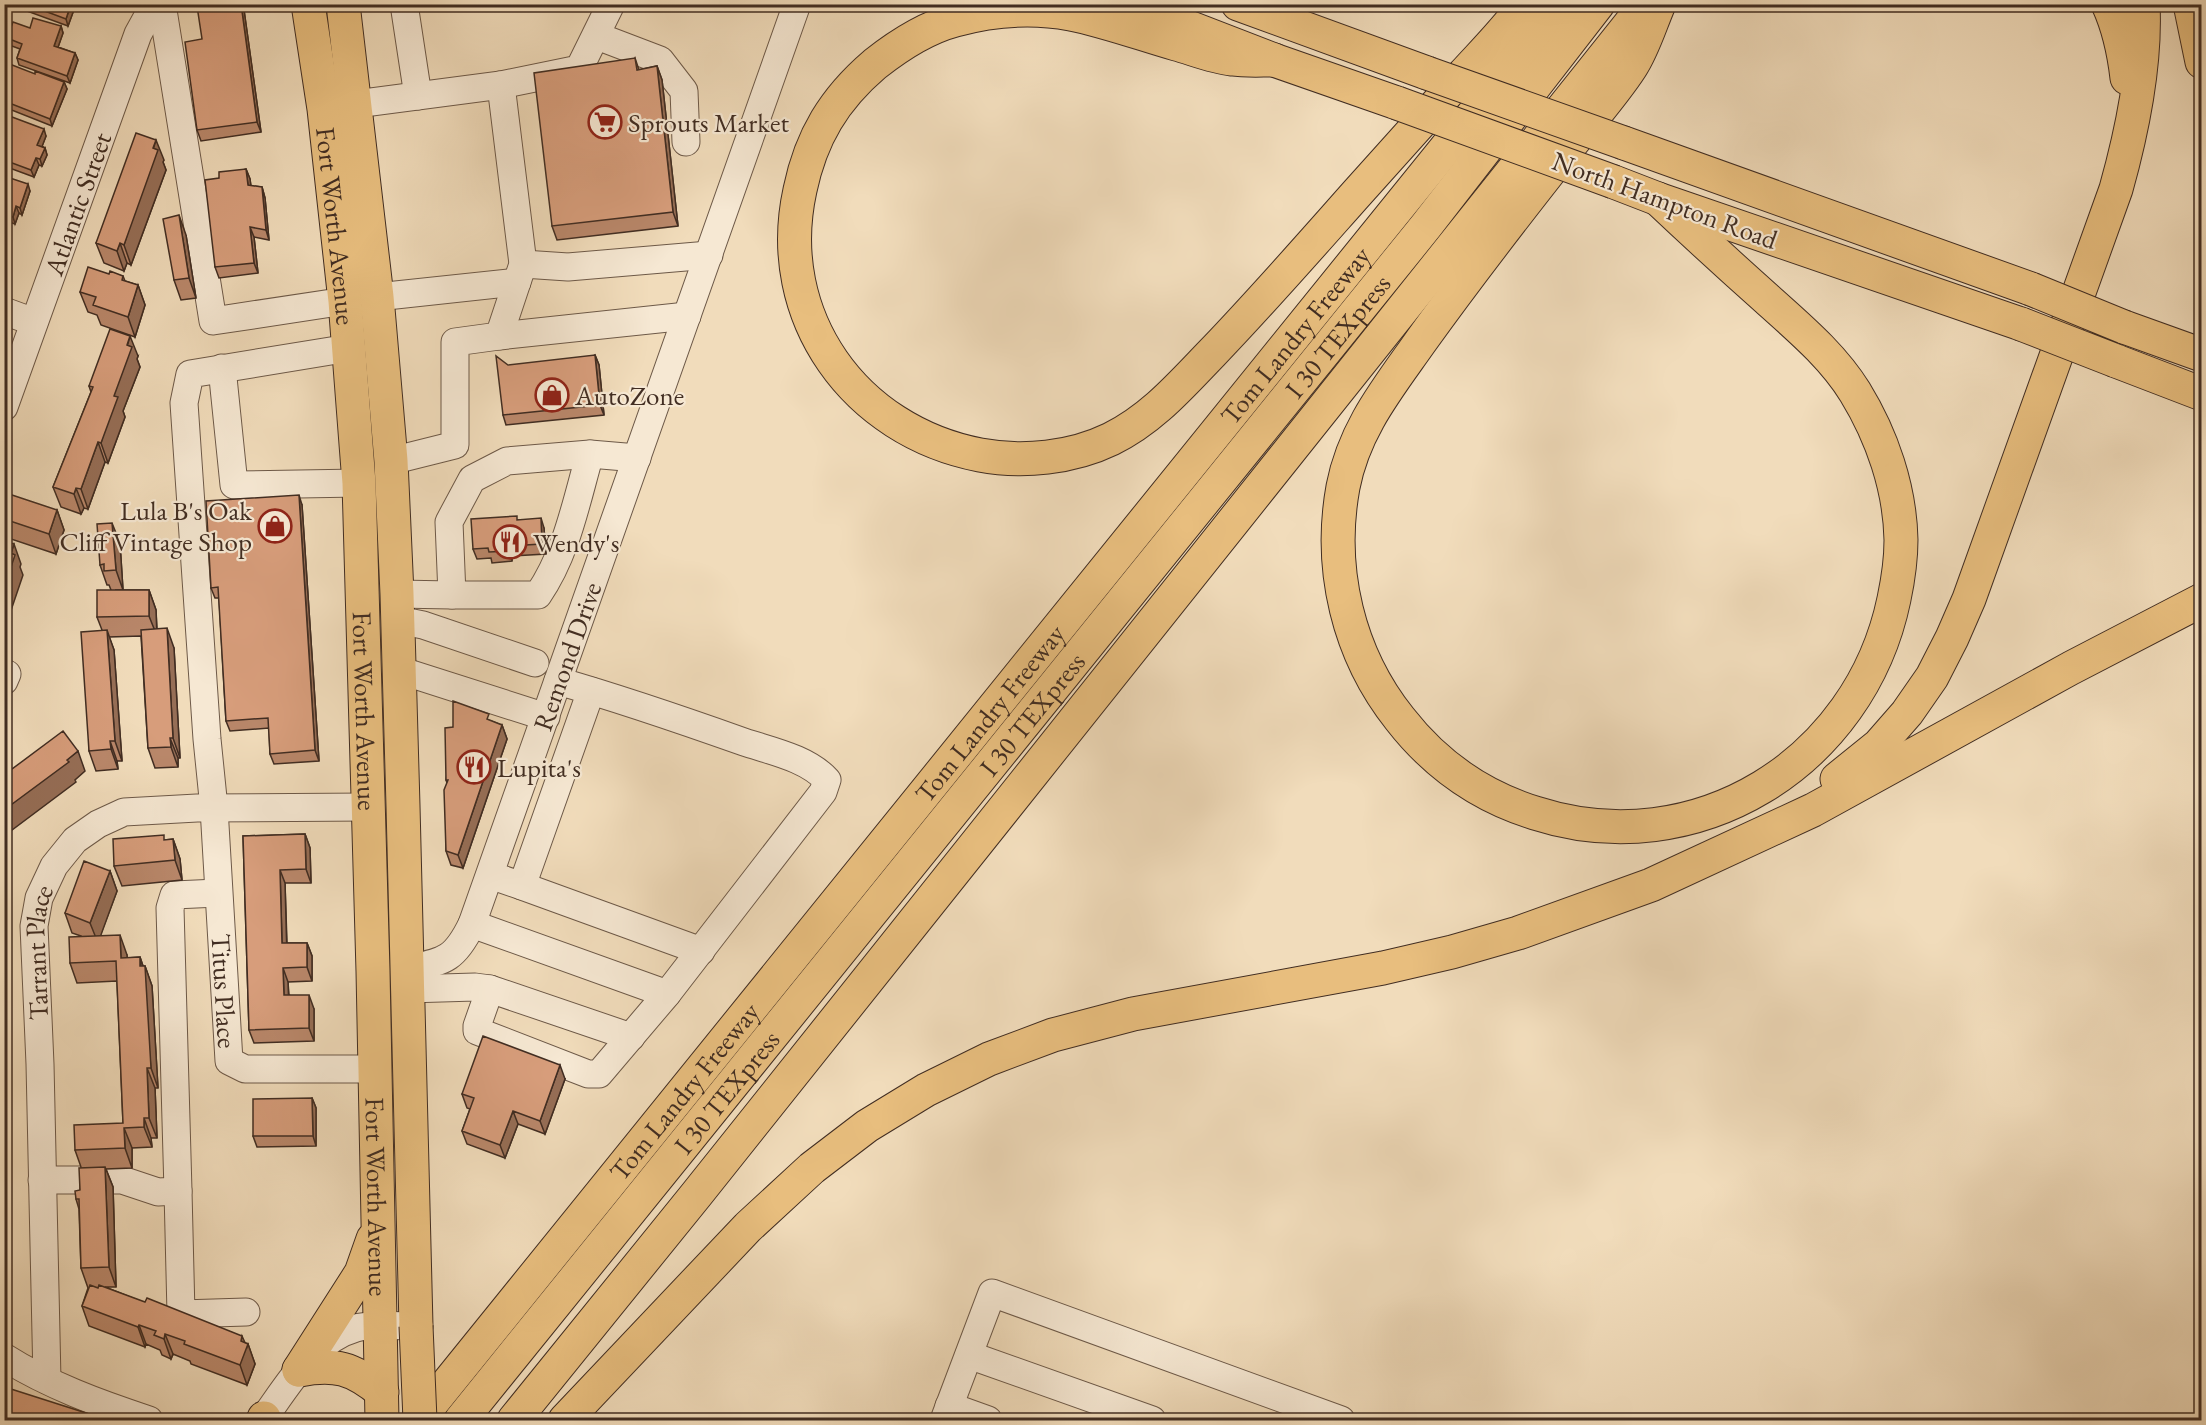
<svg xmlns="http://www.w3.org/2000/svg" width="2206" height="1425" viewBox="0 0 2206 1425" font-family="'EB Garamond',serif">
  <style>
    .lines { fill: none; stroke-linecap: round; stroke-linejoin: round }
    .minor-casing { stroke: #6d5948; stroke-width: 29 }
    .major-casing { stroke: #412d22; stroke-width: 35 }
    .highway-casing { stroke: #412d22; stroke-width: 35 }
    .minor { stroke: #f6e8d3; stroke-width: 27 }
    .major { stroke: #e8be7e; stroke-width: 33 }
    .highway { stroke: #e8be7e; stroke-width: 33 }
    .major-bridge-casing { stroke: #412d22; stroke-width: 35; stroke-linecap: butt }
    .major-bridge { stroke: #e8be7e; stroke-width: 33 }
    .wall { fill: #b9876a; stroke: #412d22; stroke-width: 1.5 }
    .shaded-wall { fill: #966e56; stroke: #412d22; stroke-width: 1.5 }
    .building { fill: #d79d7b; stroke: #412d22; stroke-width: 1.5 }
    .labels { text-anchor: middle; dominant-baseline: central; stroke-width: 4.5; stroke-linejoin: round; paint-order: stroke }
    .poi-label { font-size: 27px; fill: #412d22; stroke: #f6e8d3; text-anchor: start }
    .street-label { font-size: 27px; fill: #412d22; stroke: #f6e8d3 }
  </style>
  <rect width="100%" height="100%" fill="#f1dcbb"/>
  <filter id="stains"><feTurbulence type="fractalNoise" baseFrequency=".00333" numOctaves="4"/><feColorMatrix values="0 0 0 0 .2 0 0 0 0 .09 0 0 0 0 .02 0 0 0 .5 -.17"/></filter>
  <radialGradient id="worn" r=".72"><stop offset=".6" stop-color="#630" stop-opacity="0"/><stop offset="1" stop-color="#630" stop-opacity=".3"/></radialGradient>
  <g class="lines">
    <g class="minor-casing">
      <g id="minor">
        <path d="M 162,4 L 213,321 L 345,301"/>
        <path d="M 404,4 L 418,96"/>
        <path d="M 597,36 L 660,60 L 684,91 L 686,142"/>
        <path d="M 356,104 L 501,85 L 579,69 L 611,4"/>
        <path d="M 523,264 L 568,267 L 709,255"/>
        <path d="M 377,297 L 517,282"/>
        <path d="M 4,311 L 34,322"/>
        <path d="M 499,336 L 687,316"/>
        <path id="s1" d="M 349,348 L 190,374 L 184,403 L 207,739 L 214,808 L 229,1061 L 245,1069 L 376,1069"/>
        <path d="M 222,368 L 234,485 L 359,483"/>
        <path id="s2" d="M 4,407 L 138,34 L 149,14 L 157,4"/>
        <path d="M 391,461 L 455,445 L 455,342 L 499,336 L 523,264 L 501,85"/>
        <path d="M 397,594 L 452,595 L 449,522 L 472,479 L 507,461 L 590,454 L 637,458"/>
        <path d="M 452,595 L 538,595 C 567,553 576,502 590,454"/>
        <path d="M 398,620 L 423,625 L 535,663"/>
        <path d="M 399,670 L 546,717"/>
        <path d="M 4,681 L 7,674"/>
        <path d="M 490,875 L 522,886 L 591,691"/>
        <path d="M 522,886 L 701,951"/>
        <path d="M 472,924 L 667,994 L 823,792 L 827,780 C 807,758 771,751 744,742 C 682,720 621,699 558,681"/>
        <path id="s3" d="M 407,969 C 444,961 454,961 472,924 L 797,4"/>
        <path d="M 408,989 L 475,987 L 490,989 L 631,1037"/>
        <path d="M 490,989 L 477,1026 L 477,1031 L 588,1074 L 599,1074 L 667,994"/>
        <path d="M 42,1180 L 122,1180 L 158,1192 L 178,1191 L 170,908 L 174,895 L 218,893"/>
        <path d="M 178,1191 L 181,1314 L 246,1312"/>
        <path d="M 969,1355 L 1152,1420"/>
        <path d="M 4,1357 C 48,1385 100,1404 149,1420"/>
        <path id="s4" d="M 47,1380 L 40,1064 L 34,926 L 39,898 L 54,866 L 75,840 L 98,824 L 124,812 L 197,808 L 369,807"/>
        <path d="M 949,1406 L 988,1420"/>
        <path d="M 260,1420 L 264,1418 C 288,1385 313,1340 356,1328 C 370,1324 400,1326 416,1326"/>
        <path d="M 944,1420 L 992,1293 L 1341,1420"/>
      </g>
    </g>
    <g class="major-casing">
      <g id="major">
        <path id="s5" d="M 308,4 L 324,109 L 345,301 L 359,483 L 373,971 L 382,1420"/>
        <path d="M 343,4 L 377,297 L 391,461 L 397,594 L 403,806 L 416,1326"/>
        <path d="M 1129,4 L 1274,60 L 1397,103"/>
        <path d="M 1238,4 L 1427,73"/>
        <path d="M 2190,4 L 2202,62"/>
        <path d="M 1624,143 L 2031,289"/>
        <path d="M 1614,182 L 1658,199 L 2021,324"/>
        <path d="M 2124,327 L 2202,355"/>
        <path d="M 2116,361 L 2202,394"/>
        <path d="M 299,1370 L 361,1273 L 373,1239"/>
        <path d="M 299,1370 C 335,1363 353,1368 382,1392"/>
      </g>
    </g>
    <g class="highway-casing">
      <g id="highway">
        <path d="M 2108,4 C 2119,28 2124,52 2127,78"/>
        <path d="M 1274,60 C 1260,60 1246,61 1232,59 C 1213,57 1194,49 1176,44 C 1141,34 1106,21 1071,14 C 1033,7 992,10 955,20 C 925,28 899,45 875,64 C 834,99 811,137 800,190 C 772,317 855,431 980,455 C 1023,463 1072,458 1111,439 C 1152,419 1181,385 1212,353 C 1262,301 1310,246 1358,192 C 1394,152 1429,113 1464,74 C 1485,51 1507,29 1525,4"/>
        <path d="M 1658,199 C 1694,233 1730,266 1767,299 C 1798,327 1832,355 1855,392 C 1882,436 1900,488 1901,540 C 1901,560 1898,580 1894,599 C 1860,763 1696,865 1535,813 C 1480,796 1435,764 1400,719 C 1348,654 1328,569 1343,487 C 1354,429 1388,388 1421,341 C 1467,277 1515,215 1564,153 C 1585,126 1613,95 1631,67 C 1643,49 1650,25 1659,4"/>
        <path d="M 1837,779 L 1879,745 L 1907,713 L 1932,677 L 1952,638 L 1969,599 L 2116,189 C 2132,132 2146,63 2143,4"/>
        <path d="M 264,1418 L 265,1420"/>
        <path id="s6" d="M 418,1420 L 1501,80 L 1558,4"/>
        <path id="s7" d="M 461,1420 L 1426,226 L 1598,4"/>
        <path d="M 514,1420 L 696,1195 L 1646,4"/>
        <path d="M 565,1420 L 748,1227 L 812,1168 L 867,1126 L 926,1090 L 989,1059 L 1053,1035 L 1133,1014 L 1383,968 L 1452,952 L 1518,933 L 1651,885 L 1813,810 L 2071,668 L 2202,600"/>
      </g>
    </g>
    <use href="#minor" class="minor"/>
    <use href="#major" class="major"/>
    <use href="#highway" class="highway"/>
    <g class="major-bridge-casing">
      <path id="major-bridge" d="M 1427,73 L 1624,143
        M 1397,103 L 1614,182
        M 2031,289 L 2124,327
        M 2021,324 L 2116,361
        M 416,1326 L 420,1420"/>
    </g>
    <use href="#major-bridge" class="major-bridge"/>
  </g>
  <path class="wall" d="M 22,4 L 76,4 L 68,26 L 24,10 Z
    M 244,10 L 261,132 L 201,141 L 197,130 L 202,39 Z
    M 61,26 L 63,33 L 58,47 L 75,53 L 78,60 L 70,83 L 19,65 L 17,58 L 20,49 L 9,45 L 7,38 L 30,28 Z
    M 635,58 L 639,70 L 657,66 L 662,80 L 678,226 L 557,240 L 552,226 Z
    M 4,70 L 64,82 L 67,89 L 52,126 L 4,107 Z
    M 4,114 L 46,136 L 42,146 L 45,148 L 47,155 L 42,166 L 39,165 L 34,177 L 4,166 Z
    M 164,160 L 163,162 L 166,170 L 131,265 L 127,263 L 124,271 L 104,263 L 96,243 Z
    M 246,169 L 250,179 L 251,186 L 262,187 L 265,198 L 269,240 L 254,237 L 258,273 L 219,278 L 215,267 L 219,178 Z
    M 4,176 L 30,191 L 22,215 L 19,213 L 15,224 L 4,220 Z
    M 186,235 L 196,298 L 181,300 L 174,280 Z
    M 109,274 L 123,276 L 125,281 L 138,285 L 145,305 L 135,337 L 101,325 L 97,315 L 88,312 L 80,292 Z
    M 595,355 L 599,365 L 604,415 L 506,425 L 503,415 Z
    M 138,356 L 137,359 L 140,367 L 123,411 L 125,417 L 108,463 L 105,462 L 88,509 L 84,508 L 81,514 L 61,507 L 53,487 L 91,392 L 89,386 Z
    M 302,505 L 319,761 L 274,764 L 270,754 L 269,728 L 230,731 L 226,721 L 219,598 L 215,598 L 211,588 Z
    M 4,506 L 57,510 L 64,530 L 56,554 L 8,538 L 4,528 Z
    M 518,520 L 544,528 L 546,554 L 512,556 L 512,561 L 492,563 L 491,558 L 477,559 L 473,549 Z
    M 120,543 L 123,590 L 115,590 L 149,590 L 156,610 L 157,629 L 174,648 L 180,758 L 178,758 L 178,767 L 155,768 L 148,748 L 141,636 L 109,637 L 114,650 L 122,761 L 117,761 L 118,769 L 96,771 L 89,751 L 102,630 L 97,617 L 111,590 L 109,585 L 107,585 L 100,565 Z
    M 491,721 L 502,725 L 507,739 L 463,868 L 451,865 L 446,851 L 447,783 L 446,780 L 453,727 Z
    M 305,834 L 310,848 L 311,883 L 285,883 L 287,943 L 307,943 L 312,956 L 312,981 L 288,982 L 289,995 L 314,1009 L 314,1041 L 254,1043 L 249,1030 L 243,836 Z
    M 173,839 L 180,859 L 182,880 L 122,886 L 114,866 L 165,840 Z
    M 110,871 L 117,891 L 100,936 L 127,955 L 127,958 L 140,957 L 143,966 L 145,966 L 152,986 L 158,1088 L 155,1088 L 157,1138 L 151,1138 L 152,1147 L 132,1148 L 132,1168 L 106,1169 L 113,1187 L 116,1287 L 105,1287 L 248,1344 L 255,1364 L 247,1385 L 191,1364 L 190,1361 L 173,1354 L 171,1359 L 162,1355 L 160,1350 L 146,1344 L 145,1347 L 89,1326 L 82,1306 L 88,1288 L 81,1268 L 79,1209 L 76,1199 L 80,1190 L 81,1167 L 75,1150 L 123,1123 L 117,981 L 77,983 L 70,963 L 81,936 L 72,933 L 65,913 Z
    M 565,1079 L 545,1134 L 518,1124 L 505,1158 L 467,1144 L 462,1131 L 470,1109 L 467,1108 L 462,1094 Z
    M 312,1098 L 316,1108 L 316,1146 L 257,1147 L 253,1136 Z"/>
  <path class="shaded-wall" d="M 71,4 L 76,4 L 68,26 L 66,19 Z
    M 241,4 L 242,4 L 244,10 L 261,132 L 257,122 Z
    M 61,26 L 63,33 L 56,53 L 54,46 Z
    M 75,53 L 78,60 L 70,83 L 67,76 Z
    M 657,66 L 662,80 L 678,226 L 673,212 Z
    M 64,82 L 67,89 L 52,126 L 50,119 Z
    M 44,129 L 46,136 L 40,152 L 37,145 Z
    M 156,140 L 164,160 L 163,162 L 166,170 L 131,265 L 124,245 Z
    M 45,148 L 47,155 L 42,166 L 40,159 Z
    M 36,158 L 39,165 L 34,177 L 31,170 Z
    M 246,169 L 250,179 L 252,196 L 248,185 Z
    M 28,184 L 30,191 L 22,215 L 20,208 Z
    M 262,187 L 265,198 L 269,240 L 266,230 Z
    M 16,206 L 19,213 L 15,224 L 13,217 Z
    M 179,215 L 186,235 L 196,298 L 189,278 Z
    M 250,227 L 254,237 L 258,273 L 254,263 Z
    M 120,243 L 127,263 L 124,271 L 117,251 Z
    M 138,285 L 145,305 L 135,337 L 128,317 Z
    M 130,336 L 138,356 L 137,359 L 140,367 L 123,411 L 125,417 L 108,463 L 101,443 Z
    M 595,355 L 599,365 L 604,415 L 600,405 Z
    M 98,442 L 105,462 L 88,509 L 81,489 Z
    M 76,488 L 84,508 L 81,514 L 74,494 Z
    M 299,495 L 302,505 L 319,761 L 315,750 Z
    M 57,510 L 64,530 L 56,554 L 49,534 Z
    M 541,518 L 544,528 L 546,554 L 542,544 Z
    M 112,523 L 120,543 L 123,590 L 116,570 Z
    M 14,544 L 21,564 L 20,567 L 23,575 L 4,631 L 4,588 L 11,553 Z
    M 508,546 L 512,556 L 512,561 L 508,551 Z
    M 149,590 L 156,610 L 157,636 L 149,616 Z
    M 167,628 L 174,648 L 180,758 L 173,738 Z
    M 107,630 L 114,650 L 122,761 L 115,741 Z
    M 502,725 L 507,739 L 463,868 L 458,855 Z
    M 170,738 L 178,758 L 178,767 L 171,747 Z
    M 110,741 L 117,761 L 118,769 L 111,749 Z
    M 78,751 L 85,771 L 75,780 L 76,782 L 4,836 L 4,810 Z
    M 305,834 L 310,848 L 311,883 L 306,869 Z
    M 173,839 L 180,859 L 182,880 L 175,860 Z
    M 280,870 L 285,883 L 287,957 L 282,943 Z
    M 110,871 L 117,891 L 98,943 L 90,923 Z
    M 120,935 L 127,955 L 128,978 L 121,958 Z
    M 307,943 L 312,956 L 312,981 L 307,967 Z
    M 140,957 L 145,972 L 145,966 L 152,986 L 158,1088 L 151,1068 Z
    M 283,968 L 288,982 L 289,1009 L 284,995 Z
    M 309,995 L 314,1009 L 314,1041 L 309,1028 Z
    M 560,1065 L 565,1079 L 545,1134 L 540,1121 Z
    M 147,1068 L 155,1088 L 157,1138 L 149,1118 Z
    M 312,1098 L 316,1108 L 316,1146 L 313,1136 Z
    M 513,1111 L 518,1124 L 505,1158 L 500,1145 Z
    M 144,1118 L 151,1138 L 152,1147 L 144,1127 Z
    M 124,1128 L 132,1148 L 132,1168 L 125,1148 Z
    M 105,1167 L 113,1187 L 116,1287 L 109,1267 Z
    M 139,1325 L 146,1344 L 145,1347 L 138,1327 Z
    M 165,1334 L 173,1354 L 171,1359 L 164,1339 Z
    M 242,1336 L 247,1347 L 248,1344 L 255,1364 L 247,1385 L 240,1365 L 241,1341 Z"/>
  <path class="building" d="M 26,4 L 71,4 L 66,19 Z
    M 208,4 L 241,4 L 257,122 L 197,130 L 185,42 L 202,39 L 197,6 Z
    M 33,18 L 61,26 L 54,46 L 75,53 L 67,76 L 17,58 L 22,44 L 7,38 L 13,22 L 30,28 Z
    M 635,58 L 637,70 L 657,66 L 673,212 L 552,226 L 534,73 Z
    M 7,63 L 35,74 L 35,71 L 64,82 L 50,119 L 4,101 L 4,70 Z
    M 4,114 L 44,129 L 37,145 L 45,148 L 40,159 L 36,158 L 31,170 L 4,160 L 4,138 L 6,134 L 4,134 Z
    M 136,133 L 156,140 L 153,148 L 158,150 L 124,245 L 120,243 L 117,251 L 96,243 Z
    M 246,169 L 248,185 L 262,187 L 266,230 L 250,227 L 254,263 L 215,267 L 205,180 L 219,178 L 219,172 Z
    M 4,176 L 28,184 L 20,208 L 16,206 L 13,217 L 4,214 Z
    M 179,215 L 189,278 L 174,280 L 163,219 Z
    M 88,267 L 109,274 L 110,271 L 123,276 L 122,280 L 138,285 L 128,317 L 93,305 L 96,297 L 80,292 Z
    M 110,329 L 130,336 L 127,345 L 132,347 L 114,396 L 118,397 L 101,443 L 98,442 L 81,489 L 76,488 L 74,494 L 53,487 L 93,387 L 89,386 Z
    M 595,355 L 600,405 L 503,415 L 496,356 L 508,365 Z
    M 9,494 L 57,510 L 49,534 L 4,519 L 4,506 Z
    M 299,495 L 315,750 L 270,754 L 268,718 L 226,721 L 218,587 L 211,588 L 206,501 Z
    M 517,516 L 517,520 L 541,518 L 542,544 L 508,546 L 508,551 L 489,552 L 488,548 L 473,549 L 471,519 Z
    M 112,523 L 116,570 L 104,571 L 104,564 L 100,565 L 97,524 Z
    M 4,541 L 14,544 L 11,553 L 15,555 L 4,588 Z
    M 97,590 L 149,590 L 149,616 L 97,617 Z
    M 167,628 L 173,738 L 170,738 L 171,747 L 148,748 L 141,630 Z
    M 107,630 L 115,741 L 110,741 L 111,749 L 89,751 L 81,632 Z
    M 453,701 L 489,714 L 487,719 L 502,725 L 458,855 L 446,851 L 444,790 L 448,780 L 446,780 L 445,728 L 453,727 Z
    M 63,731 L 78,751 L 67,760 L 69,762 L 4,810 L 4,775 Z
    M 305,834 L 306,869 L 280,870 L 282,943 L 307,943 L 307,967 L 283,968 L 284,995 L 309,995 L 309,1028 L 249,1030 L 243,836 Z
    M 164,835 L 164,840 L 173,839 L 175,860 L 114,866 L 113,839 Z
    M 84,861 L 110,871 L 90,923 L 65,913 Z
    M 120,935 L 121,958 L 140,957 L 140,966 L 145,966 L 151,1068 L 147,1068 L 149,1118 L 144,1118 L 144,1127 L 124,1128 L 125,1148 L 75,1150 L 74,1125 L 123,1123 L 116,961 L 70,963 L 69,937 Z
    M 483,1036 L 560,1065 L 540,1121 L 513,1111 L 500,1145 L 462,1131 L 474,1098 L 462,1094 Z
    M 312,1098 L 313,1136 L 253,1136 L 253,1099 Z
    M 105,1167 L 109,1267 L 81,1268 L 79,1199 L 76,1199 L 75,1191 L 80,1190 L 79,1168 Z
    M 90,1285 L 98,1288 L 99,1285 L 145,1302 L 147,1298 L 242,1336 L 241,1341 L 248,1344 L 240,1365 L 184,1344 L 185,1341 L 165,1334 L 164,1339 L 154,1335 L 156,1331 L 139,1325 L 138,1327 L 82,1306 Z
    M 11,1389 L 108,1420 L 4,1420 L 4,1407 Z"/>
  <defs>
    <g id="supermarket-ring" transform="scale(1.725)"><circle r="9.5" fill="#f6e8d3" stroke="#8f2418" stroke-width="1.5"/><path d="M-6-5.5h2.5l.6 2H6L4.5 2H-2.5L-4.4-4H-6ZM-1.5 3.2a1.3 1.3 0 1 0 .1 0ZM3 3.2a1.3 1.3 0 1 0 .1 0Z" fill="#8f2418"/></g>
    <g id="shop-ring" transform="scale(1.725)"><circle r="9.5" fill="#f6e8d3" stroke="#8f2418" stroke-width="1.5"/><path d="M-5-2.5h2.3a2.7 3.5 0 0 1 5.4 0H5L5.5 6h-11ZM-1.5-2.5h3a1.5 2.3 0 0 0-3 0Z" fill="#8f2418"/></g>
    <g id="restaurant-ring" transform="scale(1.725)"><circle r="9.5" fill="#f6e8d3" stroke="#8f2418" stroke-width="1.5"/><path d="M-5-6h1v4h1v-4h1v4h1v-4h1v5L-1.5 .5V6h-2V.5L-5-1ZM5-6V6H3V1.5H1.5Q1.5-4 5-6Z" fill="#8f2418"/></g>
  </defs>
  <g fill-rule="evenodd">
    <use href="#supermarket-ring" x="605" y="122"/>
    <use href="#shop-ring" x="552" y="395"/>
    <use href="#shop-ring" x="275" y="526"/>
    <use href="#restaurant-ring" x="510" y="542"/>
    <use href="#restaurant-ring" x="474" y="767"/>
  </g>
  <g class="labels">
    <g class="poi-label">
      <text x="628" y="122">Sprouts Market</text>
      <text x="575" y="395">AutoZone</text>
      <text x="252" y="510" text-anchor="end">Lula B's Oak<tspan x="252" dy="31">Cliff Vintage Shop</tspan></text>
      <text x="533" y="542">Wendy's</text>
      <text x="497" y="767">Lupita's</text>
    </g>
    <g class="street-label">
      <text transform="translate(1665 200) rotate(20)">North Hampton Road</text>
      <text stroke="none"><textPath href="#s2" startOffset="216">Atlantic Street</textPath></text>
      <text stroke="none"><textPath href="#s5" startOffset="224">Fort Worth Avenue</textPath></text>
      <text stroke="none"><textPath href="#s6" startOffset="1395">Tom Landry Freeway</textPath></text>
      <text stroke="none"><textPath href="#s7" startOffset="1394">I 30 TEXpress</textPath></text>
      <text stroke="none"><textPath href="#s3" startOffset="368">Remond Drive</textPath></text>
      <text stroke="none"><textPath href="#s5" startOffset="710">Fort Worth Avenue</textPath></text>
      <text stroke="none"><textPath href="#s6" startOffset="909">Tom Landry Freeway</textPath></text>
      <text stroke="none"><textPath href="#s7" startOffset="908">I 30 TEXpress</textPath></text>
      <text stroke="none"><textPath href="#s4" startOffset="428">Tarrant Place</textPath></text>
      <text stroke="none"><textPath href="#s1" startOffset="780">Titus Place</textPath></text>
      <text stroke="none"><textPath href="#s6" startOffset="423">Tom Landry Freeway</textPath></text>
      <text stroke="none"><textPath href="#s7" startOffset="422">I 30 TEXpress</textPath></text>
      <text stroke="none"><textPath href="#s5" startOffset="1196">Fort Worth Avenue</textPath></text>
    </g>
  </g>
  <rect width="2206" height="1425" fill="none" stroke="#f1dcbb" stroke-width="24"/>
  <rect x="6" y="6" width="2194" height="1413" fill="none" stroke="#412d22" stroke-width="3"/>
  <rect x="12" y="12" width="2182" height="1401" fill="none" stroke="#412d22" stroke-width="1.5"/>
  <rect width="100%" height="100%" filter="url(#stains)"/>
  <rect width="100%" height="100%" fill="url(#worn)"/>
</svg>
